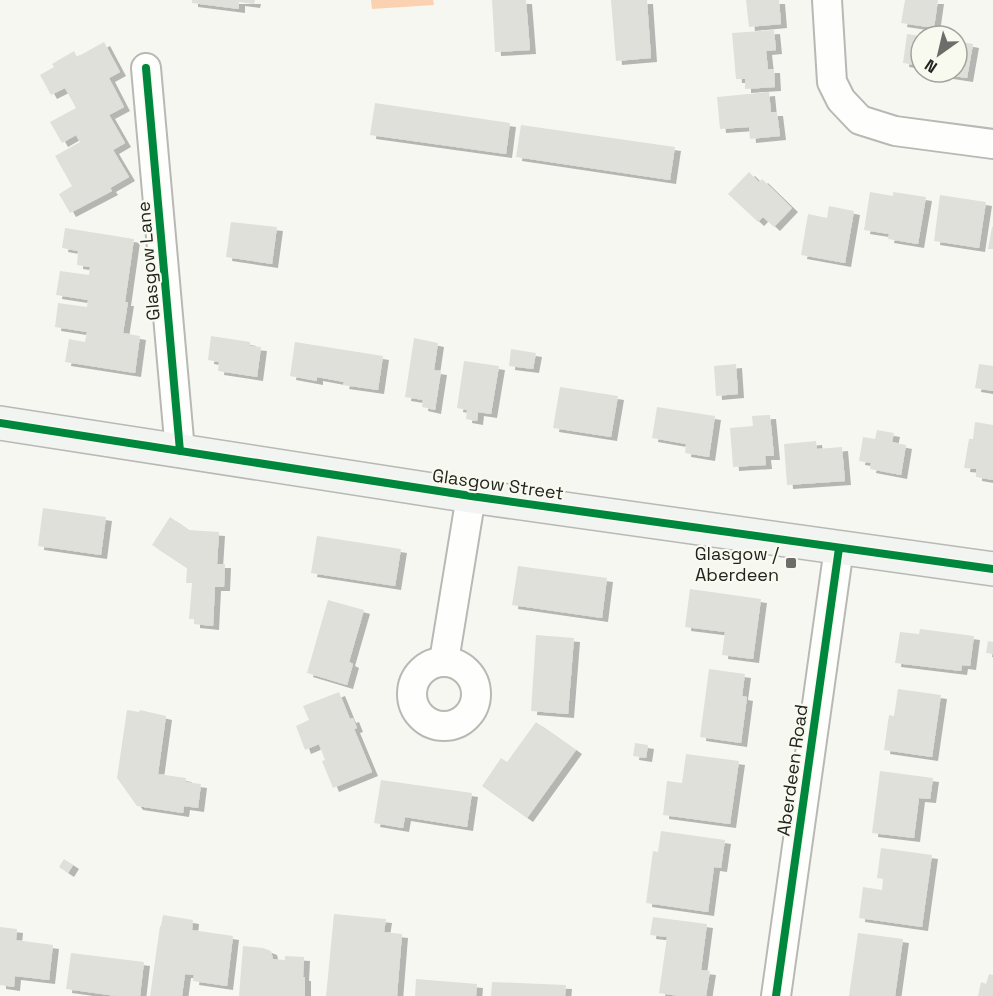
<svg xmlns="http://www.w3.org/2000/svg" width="993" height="996" viewBox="0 0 993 996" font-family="'Space Grotesk',sans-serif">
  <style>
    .green { fill: #fbd2b1 }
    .building { fill: #e0e0db; filter: url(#shadow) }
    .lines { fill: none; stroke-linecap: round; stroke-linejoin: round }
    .street-casing { stroke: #b8b9b5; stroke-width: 32 }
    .secondary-casing { stroke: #b8b9b5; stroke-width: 36 }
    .street { stroke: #fefefd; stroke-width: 28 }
    .secondary { stroke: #f1f4f0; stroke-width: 33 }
    .cycleway-casing { stroke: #f8faef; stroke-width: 11 }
    .cycleway { stroke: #00873e; stroke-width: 8 }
    .poi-dot { fill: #6d6d69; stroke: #f8faef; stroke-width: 2 }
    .labels { text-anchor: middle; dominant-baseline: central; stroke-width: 4.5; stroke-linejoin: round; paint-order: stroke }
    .street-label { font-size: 18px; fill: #23231f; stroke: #f8faef }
    .poi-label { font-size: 18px; fill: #23231f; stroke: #f8faef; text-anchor: end }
  </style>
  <defs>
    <filter id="shadow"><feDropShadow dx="6" dy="4" stdDeviation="0" flood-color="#0004"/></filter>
  </defs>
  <rect width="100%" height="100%" fill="#f7f7f2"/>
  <path class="green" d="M 371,0 L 433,0 L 434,5 L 372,9 Z"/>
  <path class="building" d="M 192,0 L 255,0 L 254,4 L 239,2 L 239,9 L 192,3 Z
    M 492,0 L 526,0 L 530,50 L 495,52 Z
    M 611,0 L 647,0 L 651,58 L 616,61 Z
    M 746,0 L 779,0 L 781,24 L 749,27 Z
    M 905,0 L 938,0 L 934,28 L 901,23 Z
    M 774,30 L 776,50 L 766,51 L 768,69 L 774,69 L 775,87 L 745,89 L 745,79 L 736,79 L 732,33 Z
    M 907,34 L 921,36 L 921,71 L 915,70 L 916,65 L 903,63 Z
    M 957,41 L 973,44 L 967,78 L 934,73 L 957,72 Z
    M 104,42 L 120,72 L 109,78 L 124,107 L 109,115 L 125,143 L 113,150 L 129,177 L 110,188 L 112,191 L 70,213 L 59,194 L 72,186 L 55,156 L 80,142 L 76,135 L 62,143 L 50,122 L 76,108 L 65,88 L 51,95 L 40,75 L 54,67 L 52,64 L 74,51 L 77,57 Z
    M 769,92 L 771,112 L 777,112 L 780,136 L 750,139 L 749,127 L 720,129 L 717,97 Z
    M 375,103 L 510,123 L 506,154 L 370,135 Z
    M 521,125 L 675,147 L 670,180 L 516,157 Z
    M 749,172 L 759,182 L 762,179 L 792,208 L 774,227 L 763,217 L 758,222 L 728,194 Z
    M 870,192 L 893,196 L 893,192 L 926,197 L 918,244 L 888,239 L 889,234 L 864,230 Z
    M 940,195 L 986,202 L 979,248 L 934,241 Z
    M 829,206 L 854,211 L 845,263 L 801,255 L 808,214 L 827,218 Z
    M 231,222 L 277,227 L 272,264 L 226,257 Z
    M 992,227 L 993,227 L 993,249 L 988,249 Z
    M 65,228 L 134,239 L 125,302 L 128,302 L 123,333 L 140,336 L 135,373 L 65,362 L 69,339 L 85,342 L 87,332 L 55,327 L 58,303 L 87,307 L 88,300 L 56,295 L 60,271 L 89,275 L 90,267 L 77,265 L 78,251 L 62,248 Z
    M 211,336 L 250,342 L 250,346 L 261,347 L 257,377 L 218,371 L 219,362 L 208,360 Z
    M 414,338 L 438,343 L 434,370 L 441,371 L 435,410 L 422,407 L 423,400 L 405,397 Z
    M 295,342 L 383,356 L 378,390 L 343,385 L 344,382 L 317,377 L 317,381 L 290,376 Z
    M 511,349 L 536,353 L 533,369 L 509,366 Z
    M 464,361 L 499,366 L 491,414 L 478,412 L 477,421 L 466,419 L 467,410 L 457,408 Z
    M 736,364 L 738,394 L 716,396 L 714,366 Z
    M 979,364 L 993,366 L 993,391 L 975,388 Z
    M 560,387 L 618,396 L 611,437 L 553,428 Z
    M 657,407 L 715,416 L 709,457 L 685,453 L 686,444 L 652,438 Z
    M 770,415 L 774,456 L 765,456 L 766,465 L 733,467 L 730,428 L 753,426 L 752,416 Z
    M 975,422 L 993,425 L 993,480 L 976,477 L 976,469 L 964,468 L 969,439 L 973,439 Z
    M 877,430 L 894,433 L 892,442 L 906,445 L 901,475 L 870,469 L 871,463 L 859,461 L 863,437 L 875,439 Z
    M 816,441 L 817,449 L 842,447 L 845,481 L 787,485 L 784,444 Z
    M 43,508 L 106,517 L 101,555 L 38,546 Z
    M 170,517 L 189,530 L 219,532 L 217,564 L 225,564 L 224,587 L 215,587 L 213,626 L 194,624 L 194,619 L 189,619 L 192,583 L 186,583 L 187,568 L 152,545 Z
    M 317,536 L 401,549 L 395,586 L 311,573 Z
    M 518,566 L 607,578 L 602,618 L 512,605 Z
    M 690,589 L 761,599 L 753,659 L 722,655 L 725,632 L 685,627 Z
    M 328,600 L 364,610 L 349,662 L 353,664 L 347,685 L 307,673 Z
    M 920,629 L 974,636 L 970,666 L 962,665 L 961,671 L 895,663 L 900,632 L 919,634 Z
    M 536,635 L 574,638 L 568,714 L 531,711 Z
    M 988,641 L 993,642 L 993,654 L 986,653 Z
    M 709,669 L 745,674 L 742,696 L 747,697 L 741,743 L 700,737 Z
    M 898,689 L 941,695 L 932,757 L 884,750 L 889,715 L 894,716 Z
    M 339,692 L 350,719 L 353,718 L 357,728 L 354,729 L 372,772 L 333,788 L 322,761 L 325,760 L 319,744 L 305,750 L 296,726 L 309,720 L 303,706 Z
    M 127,710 L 139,712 L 140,710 L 166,716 L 158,774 L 186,778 L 186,782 L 201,784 L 198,808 L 184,806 L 183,813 L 137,806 L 117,778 Z
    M 536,722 L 576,750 L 527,818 L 482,786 L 501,758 L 507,762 Z
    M 635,743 L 648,745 L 646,758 L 633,756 Z
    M 686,754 L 739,761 L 730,824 L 663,815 L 667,781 L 682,783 Z
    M 880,771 L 933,778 L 930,799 L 919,798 L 914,838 L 872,833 Z
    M 381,780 L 472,793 L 467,827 L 405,817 L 403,828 L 374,823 Z
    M 661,831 L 725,840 L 721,868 L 714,867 L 708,912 L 646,903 L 653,851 L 658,852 Z
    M 881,848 L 932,855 L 922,927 L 859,918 L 863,887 L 882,890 L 883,879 L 877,878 Z
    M 64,859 L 73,865 L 68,873 L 59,867 Z
    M 334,914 L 386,919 L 384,932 L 402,934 L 397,996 L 326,996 Z
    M 163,915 L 193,920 L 192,930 L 233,936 L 227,986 L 193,981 L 194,975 L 185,974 L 182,996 L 150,996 L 160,926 L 161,926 Z
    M 653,917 L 707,924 L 701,970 L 710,971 L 706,996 L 679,996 L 659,993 L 667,937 L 650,935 Z
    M 0,927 L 17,929 L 16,940 L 53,945 L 49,980 L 15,976 L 14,987 L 0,985 Z
    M 858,933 L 903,939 L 895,996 L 849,996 Z
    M 243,946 L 263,948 L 271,951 L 273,959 L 285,960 L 285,956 L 304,957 L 303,977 L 305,977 L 305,996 L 239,996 Z
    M 71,953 L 144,962 L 140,996 L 116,996 L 66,989 Z
    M 989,974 L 993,975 L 993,996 L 978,996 L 981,982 L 986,984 Z
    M 416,979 L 477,984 L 476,996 L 415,996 Z
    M 492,982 L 566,985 L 565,996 L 491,996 Z"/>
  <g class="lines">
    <g class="street-casing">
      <path id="street" d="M 827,0 L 832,82 L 841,100 L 860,120 L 895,131 L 993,144
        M 146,68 L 180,451
        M 444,661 L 471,496
        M412 694a32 32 0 1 1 64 0a32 32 0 1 1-64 0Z
        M 776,996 L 839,548"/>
    </g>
    <g class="secondary-casing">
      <path id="secondary" d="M 0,423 L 471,496 L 993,569"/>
    </g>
    <use href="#street" class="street"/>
    <use href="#secondary" class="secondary"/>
    <g class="cycleway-casing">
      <path id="cycleway" d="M 146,68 L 180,451
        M 0,423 L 471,496 L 993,569
        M 776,996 L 839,548"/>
    </g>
    <use href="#cycleway" class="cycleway"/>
  </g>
  <rect class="poi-dot" x="785" y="557" width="12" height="12" rx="3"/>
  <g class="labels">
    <g class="street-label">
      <text transform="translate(148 261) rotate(-95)">Glasgow Lane</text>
      <text transform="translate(498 484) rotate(8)">Glasgow Street</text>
      <text transform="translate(792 770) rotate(-82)">Aberdeen Road</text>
    </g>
    <g class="poi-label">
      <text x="779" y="553">Glasgow /<tspan x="779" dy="21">Aberdeen</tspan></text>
    </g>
  </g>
  <g transform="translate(939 54) rotate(214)"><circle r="28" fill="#f8faef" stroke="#a3a49c" stroke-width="1.5"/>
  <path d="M0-4.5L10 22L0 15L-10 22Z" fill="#6d6d69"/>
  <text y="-9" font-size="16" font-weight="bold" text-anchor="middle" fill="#23231f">N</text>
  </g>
</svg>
